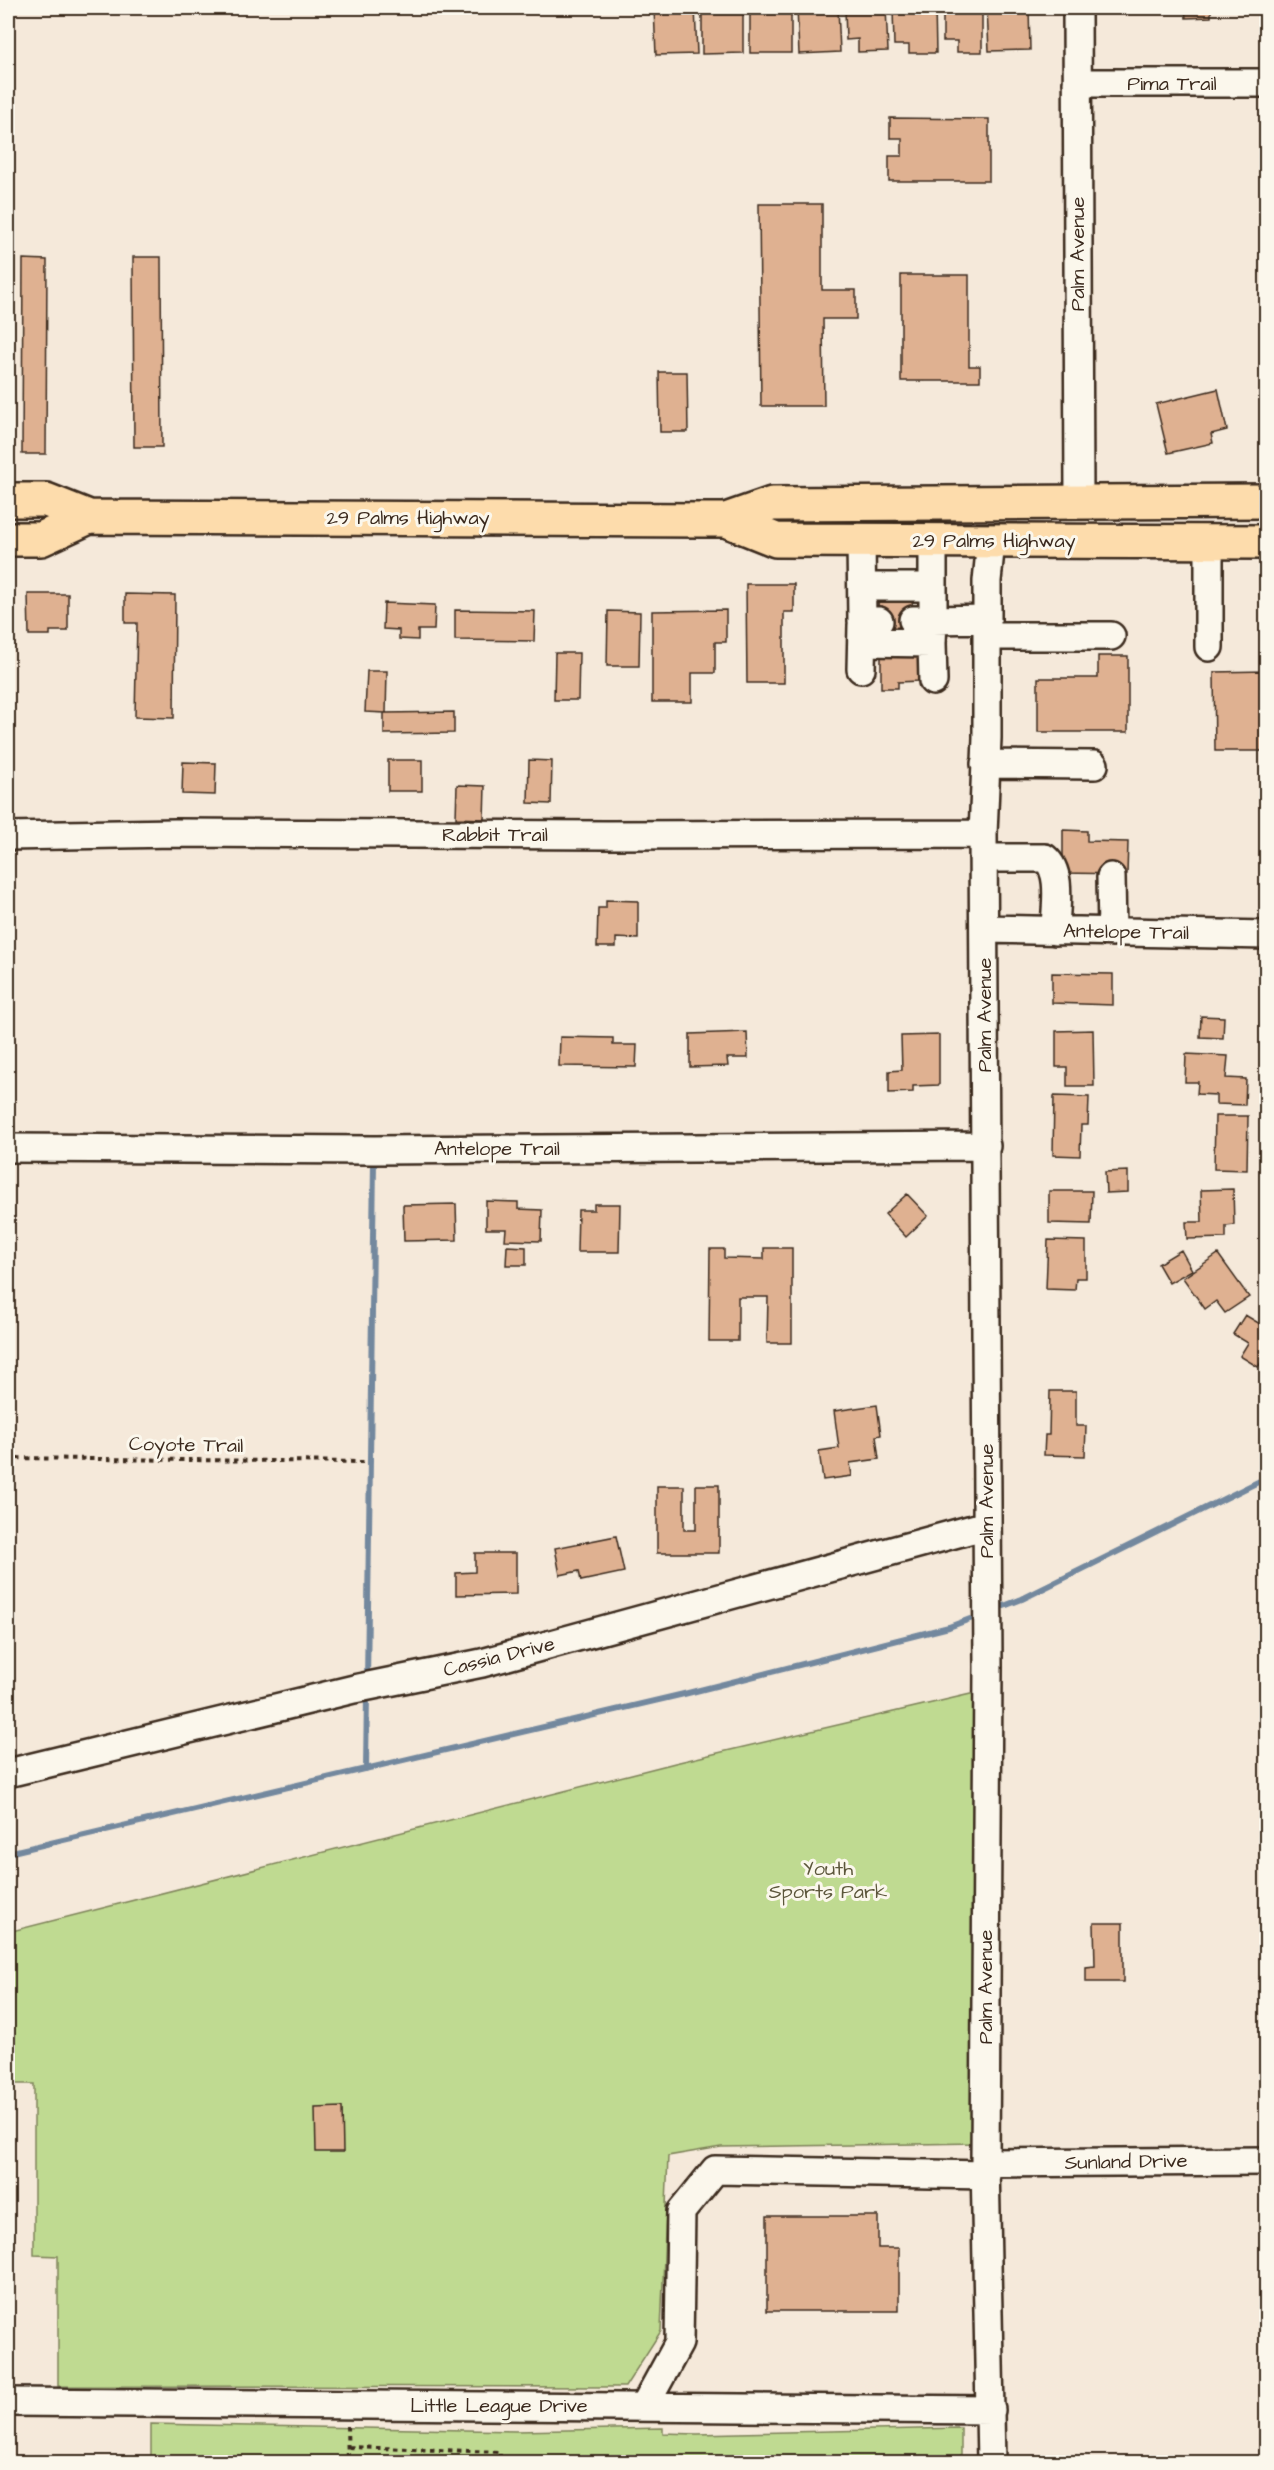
<svg xmlns="http://www.w3.org/2000/svg" width="1274" height="2470" viewBox="0 0 1274 2470" font-family="'Architects Daughter',sans-serif">
  <style>
    .green { fill: #bfda91; stroke: #7d8258; stroke-width: 1.5 }
    .lines { fill: none; stroke-linecap: round; stroke-linejoin: round }
    .stream { stroke: #73889e; stroke-width: 6 }
    .building { fill: #dfb191; stroke: #3b2a1e; stroke-width: 1.5 }
    .minor-casing { stroke: #3b2a1e; stroke-width: 32 }
    .major-casing { stroke: #3b2a1e; stroke-width: 38 }
    .path { stroke: #3b2a1e; stroke-width: 4; stroke-dasharray: 4.5 4.5; stroke-linecap: butt }
    .minor { stroke: #fbf7ec; stroke-width: 27 }
    .major { stroke: #fddcac; stroke-width: 33 }
    .labels { text-anchor: middle; dominant-baseline: central; stroke-width: 6; stroke-linejoin: round; paint-order: stroke }
    .street-label { font-size: 20px; fill: #3b2a1e; stroke: #fbf7ec }
    .park-label { font-size: 20px; fill: #5c563b; stroke: #fbf7ec }
  </style>
  <rect width="100%" height="100%" fill="#f5e9da"/>
  <filter id="ink" filterUnits="userSpaceOnUse"><feTurbulence type="fractalNoise" baseFrequency=".0167" numOctaves="2"/><feDisplacementMap in="SourceGraphic" scale="12" xChannelSelector="R" yChannelSelector="G"/><feConvolveMatrix kernelMatrix="1 2 1 2 8 2 1 2 1" color-interpolation-filters="sRGB"/></filter>
  <g filter="url(#ink)">
    <path class="green" d="M 975,1693 L 978,2143 L 721,2147 L 668,2156 L 661,2331 L 625,2387 L 58,2386 L 58,2256 L 34,2255 L 34,2084 L 8,2084 L 8,1932 L 675,1763 Z
      M 151,2424 L 517,2431 L 663,2428 L 663,2433 L 697,2434 L 961,2428 L 961,2462 L 151,2462 Z"/>
    <g class="lines">
      <path class="stream" d="M 1004,1606 L 1022,1599 L 1266,1478
        M 367,1681 L 374,1163
        M 366,1769 L 367,1694
        M 8,1853 L 684,1694 L 949,1627 L 970,1619"/>
    </g>
    <path class="building" d="M 654,8 L 695,8 L 697,54 L 656,55 Z
      M 702,8 L 717,8 L 717,12 L 729,12 L 729,8 L 743,8 L 743,53 L 702,54 Z
      M 750,8 L 791,8 L 791,53 L 750,53 Z
      M 797,8 L 838,8 L 840,52 L 799,54 Z
      M 845,8 L 886,8 L 888,51 L 858,52 L 858,39 L 846,40 Z
      M 893,8 L 935,8 L 936,53 L 909,53 L 909,45 L 894,45 Z
      M 943,8 L 982,8 L 982,52 L 957,52 L 957,41 L 943,41 Z
      M 987,8 L 1029,8 L 1030,50 L 989,51 Z
      M 1185,8 L 1211,8 L 1211,17 L 1186,18 Z
      M 890,118 L 989,119 L 989,181 L 889,181 L 889,156 L 902,156 L 902,138 L 890,138 Z
      M 759,204 L 822,204 L 822,290 L 856,290 L 856,319 L 823,319 L 824,406 L 761,406 Z
      M 133,257 L 161,257 L 162,447 L 134,447 Z
      M 23,259 L 47,260 L 46,454 L 22,454 Z
      M 901,275 L 969,275 L 969,366 L 980,366 L 980,381 L 901,381 Z
      M 659,372 L 687,372 L 688,432 L 660,432 Z
      M 1218,389 L 1227,430 L 1211,434 L 1213,443 L 1168,453 L 1156,404 Z
      M 746,584 L 794,584 L 794,612 L 784,612 L 784,683 L 747,683 Z
      M 28,594 L 68,594 L 68,631 L 50,631 L 50,635 L 29,635 Z
      M 125,594 L 175,595 L 174,718 L 135,717 L 137,623 L 125,623 Z
      M 878,595 L 912,595 L 913,640 L 879,640 Z
      M 384,603 L 435,605 L 434,630 L 418,630 L 418,640 L 399,639 L 399,630 L 383,629 Z
      M 455,610 L 535,611 L 534,641 L 455,640 Z
      M 726,610 L 726,642 L 715,642 L 715,673 L 692,673 L 692,702 L 652,702 L 652,611 Z
      M 608,611 L 640,612 L 639,666 L 607,666 Z
      M 919,650 L 919,681 L 898,682 L 898,688 L 881,688 L 881,651 Z
      M 555,653 L 579,653 L 578,700 L 554,700 Z
      M 1098,656 L 1128,656 L 1128,732 L 1038,732 L 1038,678 L 1098,678 Z
      M 367,671 L 387,671 L 386,713 L 365,712 Z
      M 1266,671 L 1266,751 L 1215,751 L 1214,672 Z
      M 454,712 L 454,733 L 384,734 L 384,713 Z
      M 388,760 L 422,760 L 422,791 L 388,791 Z
      M 529,760 L 552,761 L 551,804 L 528,803 Z
      M 183,762 L 216,763 L 215,795 L 182,794 Z
      M 457,785 L 485,786 L 484,819 L 456,818 Z
      M 1063,830 L 1087,831 L 1087,841 L 1128,842 L 1127,874 L 1063,873 Z
      M 606,900 L 638,901 L 638,939 L 616,938 L 616,947 L 597,947 L 598,908 L 606,908 Z
      M 1052,973 L 1113,974 L 1113,1005 L 1052,1003 Z
      M 1201,1016 L 1224,1017 L 1223,1038 L 1200,1037 Z
      M 1093,1030 L 1094,1086 L 1067,1086 L 1067,1067 L 1056,1067 L 1056,1031 Z
      M 747,1032 L 748,1058 L 727,1058 L 728,1066 L 690,1067 L 690,1034 Z
      M 939,1035 L 939,1085 L 913,1086 L 913,1092 L 889,1093 L 889,1071 L 902,1070 L 901,1036 Z
      M 560,1037 L 613,1038 L 613,1045 L 637,1045 L 636,1067 L 559,1066 Z
      M 1186,1054 L 1228,1056 L 1226,1078 L 1246,1079 L 1245,1105 L 1216,1104 L 1216,1095 L 1197,1094 L 1198,1082 L 1185,1082 Z
      M 1054,1096 L 1089,1097 L 1088,1125 L 1081,1125 L 1080,1156 L 1053,1155 Z
      M 1215,1116 L 1248,1116 L 1247,1170 L 1214,1169 Z
      M 1128,1171 L 1128,1192 L 1106,1193 L 1105,1172 Z
      M 1233,1189 L 1234,1225 L 1226,1226 L 1226,1238 L 1187,1239 L 1186,1222 L 1202,1222 L 1201,1190 Z
      M 1049,1191 L 1092,1191 L 1091,1224 L 1049,1223 Z
      M 907,1194 L 928,1216 L 906,1237 L 885,1214 Z
      M 486,1201 L 518,1202 L 518,1209 L 542,1210 L 541,1241 L 505,1240 L 506,1229 L 486,1229 Z
      M 456,1204 L 457,1240 L 404,1241 L 403,1205 Z
      M 594,1204 L 620,1204 L 619,1252 L 577,1252 L 578,1210 L 594,1210 Z
      M 1048,1240 L 1086,1241 L 1086,1278 L 1076,1278 L 1075,1290 L 1046,1289 Z
      M 507,1246 L 526,1247 L 526,1265 L 506,1265 Z
      M 764,1248 L 792,1248 L 792,1343 L 767,1343 L 768,1297 L 738,1297 L 738,1341 L 709,1341 L 710,1249 L 724,1249 L 724,1258 L 764,1259 Z
      M 1181,1250 L 1192,1270 L 1169,1283 L 1158,1264 Z
      M 1218,1254 L 1249,1297 L 1225,1313 L 1216,1301 L 1205,1309 L 1183,1278 Z
      M 1245,1315 L 1260,1324 L 1263,1319 L 1266,1321 L 1266,1358 L 1265,1357 L 1258,1367 L 1240,1356 L 1248,1343 L 1233,1334 Z
      M 1050,1391 L 1076,1391 L 1076,1426 L 1086,1426 L 1085,1456 L 1044,1455 L 1045,1435 L 1049,1435 Z
      M 877,1405 L 881,1435 L 876,1436 L 879,1459 L 850,1463 L 852,1476 L 823,1480 L 819,1451 L 839,1448 L 834,1411 Z
      M 696,1485 L 719,1485 L 719,1553 L 657,1553 L 657,1486 L 684,1486 L 684,1530 L 696,1530 Z
      M 616,1536 L 624,1572 L 581,1581 L 579,1571 L 560,1575 L 555,1548 Z
      M 475,1553 L 516,1553 L 516,1594 L 456,1595 L 456,1573 L 475,1572 Z
      M 1094,1923 L 1123,1923 L 1123,1982 L 1086,1982 L 1086,1967 L 1095,1966 Z
      M 342,2107 L 343,2152 L 316,2152 L 315,2108 Z
      M 767,2216 L 878,2216 L 878,2248 L 899,2248 L 899,2311 L 767,2311 Z"/>
    <g class="lines">
      <g class="minor-casing">
        <path id="minor" d="M 1077,8 L 1079,501
          M 1077,83 L 1266,83
          M 861,540 L 862,621 L 879,621
          M 933,541 L 933,620 L 987,619
          M 991,541 L 987,581 L 987,738 L 983,834 L 988,1666 L 985,2163 L 991,2462
          M 1209,542 L 1209,647
          M 862,587 L 933,587
          M 987,636 L 1111,636
          M 862,642 L 932,643 L 933,620 L 913,620
          M 932,643 L 933,681
          M 861,669 L 862,625
          M 985,764 L 1094,765
          M 8,836 L 175,833 L 607,835 L 983,834
          M 983,858 L 1045,858 C 1063,873 1055,908 1055,931
          M 1111,877 L 1112,932
          M 985,929 L 1266,935
          M 8,1148 L 374,1150 L 986,1146
          M 8,1773 L 354,1689 L 482,1663 L 987,1525
          M 985,2163 L 1266,2161
          M 8,2402 L 991,2410
          M 644,2407 L 679,2343 L 681,2212 L 715,2170 L 986,2175"/>
      </g>
      <g class="major-casing">
        <path id="major" d="M 8,500 L 46,500 L 89,517 L 704,520 L 726,520 L 772,504 L 1266,501
          M 726,520 L 776,540 L 1266,542
          M 8,539 L 41,539 L 89,517"/>
      </g>
      <path class="path" d="M 8,1458 L 365,1462
        M 347,2426 L 348,2462
        M 349,2447 L 500,2452 L 500,2462"/>
      <use href="#minor" class="minor"/>
      <use href="#major" class="major"/>
    </g>
  </g>
  <g class="labels">
    <g class="street-label">
      <text x="1172" y="84">Pima Trail</text>
      <text transform="translate(1078 254) rotate(-90)">Palm Avenue</text>
      <text x="408" y="518">29 Palms Highway</text>
      <text x="994" y="541">29 Palms Highway</text>
      <text x="495" y="835">Rabbit Trail</text>
      <text transform="translate(1126 932) rotate(1)">Antelope Trail</text>
      <text transform="translate(985 1015) rotate(-90)">Palm Avenue</text>
      <text x="497" y="1149">Antelope Trail</text>
      <text transform="translate(186 1445) rotate(1)">Coyote Trail</text>
      <text transform="translate(987 1501) rotate(-90)">Palm Avenue</text>
      <text transform="translate(499 1657) rotate(-14)">Cassia Drive</text>
      <text transform="translate(986 1987) rotate(-90)">Palm Avenue</text>
      <text transform="translate(1126 2162) rotate(-1)">Sunland Drive</text>
      <text x="499" y="2406">Little League Drive</text>
    </g>
    <g class="park-label">
      <text x="828" y="1869">Youth<tspan x="828" dy="23">Sports Park</tspan></text>
    </g>
  </g>
  <rect width="1274" height="2470" fill="none" stroke="#fbf7ec" stroke-width="30"/>
  <rect x="15" y="15" width="1244" height="2440" fill="none" stroke="#3b2a1e" stroke-width="2" filter="url(#ink)"/>
</svg>
